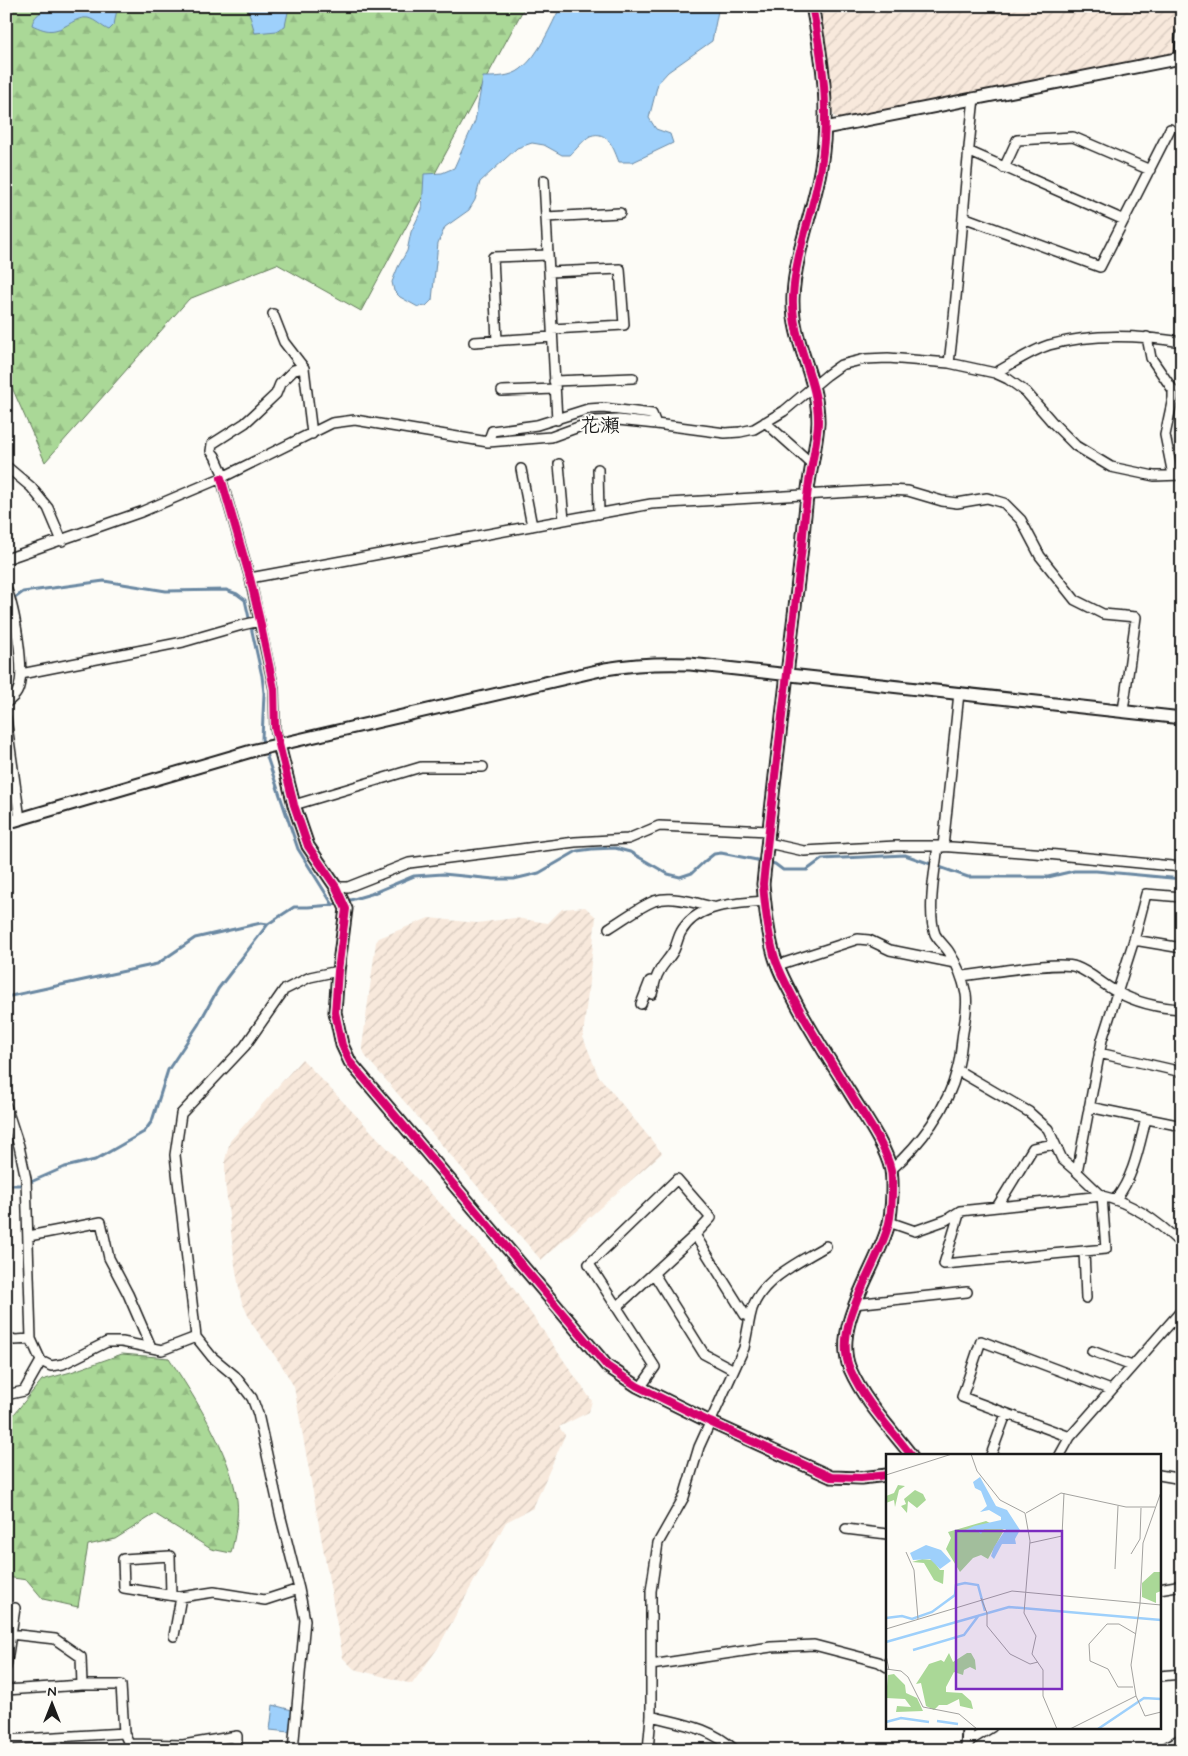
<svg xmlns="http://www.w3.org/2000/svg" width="1188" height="1756" viewBox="0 0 1188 1756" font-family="Mynerve,'Klee One',sans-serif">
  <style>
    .industrial { fill: url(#industrial-furrows) }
    .forest { fill: url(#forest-firs); stroke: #637a5a }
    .water { fill: #9ed0fb; stroke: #6a88a2 }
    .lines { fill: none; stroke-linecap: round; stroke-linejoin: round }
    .stream { stroke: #6a88a2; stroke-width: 3 }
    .minor-casing { stroke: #1c1c1c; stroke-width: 12 }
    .tertiary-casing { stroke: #1c1c1c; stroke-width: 15 }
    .minor { stroke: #fdfcf7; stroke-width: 9 }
    .tertiary { stroke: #fdfcf7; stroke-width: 11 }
    .cycleway-casing { stroke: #fdfcf7; stroke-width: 11 }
    .cycleway { stroke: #d6006c; stroke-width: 8 }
    .labels { text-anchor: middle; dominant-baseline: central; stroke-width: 4; stroke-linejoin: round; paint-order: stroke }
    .quarter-label { font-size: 20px; font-weight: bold; fill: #1c1c1c; stroke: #fdfcf7 }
    .inset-river { fill: none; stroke: #9ed0fb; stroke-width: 2.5 }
    .inset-road { fill: none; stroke: #a3a29f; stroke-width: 1 }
    .view { fill: #7b2cbf; fill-opacity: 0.15; stroke: #7b2cbf; stroke-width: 2.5 }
    .inset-edge { fill: none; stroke: #1c1c1c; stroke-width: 2.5 }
  </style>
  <defs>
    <pattern id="industrial-furrows" width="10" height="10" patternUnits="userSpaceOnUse" patternTransform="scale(1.25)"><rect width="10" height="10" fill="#f8e9dc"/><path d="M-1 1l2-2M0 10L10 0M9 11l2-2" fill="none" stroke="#d4c7bc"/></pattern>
    <pattern id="forest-firs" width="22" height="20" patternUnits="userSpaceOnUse" patternTransform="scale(1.25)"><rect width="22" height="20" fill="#aad897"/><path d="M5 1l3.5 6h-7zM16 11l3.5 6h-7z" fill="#92b982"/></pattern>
  </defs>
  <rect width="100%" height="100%" fill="#fdfcf7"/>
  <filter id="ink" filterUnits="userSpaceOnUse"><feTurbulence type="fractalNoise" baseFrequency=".02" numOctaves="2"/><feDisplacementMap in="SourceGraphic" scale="10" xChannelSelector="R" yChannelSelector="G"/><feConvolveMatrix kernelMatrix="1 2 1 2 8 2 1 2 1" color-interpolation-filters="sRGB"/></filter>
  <g filter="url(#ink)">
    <path class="industrial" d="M 819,6 L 1182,6 L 1182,53 L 843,119 L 838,119 L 834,116 L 832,111 L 828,63 Z
      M 585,907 L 596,917 L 583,1037 L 598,1075 L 662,1153 L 541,1260 L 366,1057 L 362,1047 L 376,942 L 379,938 L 429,918 L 477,923 L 515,918 L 548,923 L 562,909 Z
      M 302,1059 L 485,1250 L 507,1279 L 592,1401 L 589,1412 L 559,1427 L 565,1435 L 533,1508 L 506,1522 L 438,1648 L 412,1684 L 354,1669 L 343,1658 L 294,1387 L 282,1366 L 252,1324 L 241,1300 L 235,1265 L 225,1182 L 225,1160 L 230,1141 Z"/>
    <path class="forest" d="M 6,6 L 525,6 L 361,311 L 277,264 L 189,299 L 45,462 L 6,374 Z
      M 122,1354 L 169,1358 C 195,1398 230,1452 237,1500 C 239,1516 235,1537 231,1553 L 211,1549 L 155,1514 L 115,1539 L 88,1545 L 78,1607 L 43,1599 L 27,1580 L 6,1577 L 6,1424 L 42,1380 L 71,1372 Z"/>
    <path class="water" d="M 60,6 L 122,6 L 117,9 L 114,25 L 109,30 C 102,27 96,20 88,18 C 76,16 67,28 55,30 C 47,32 39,28 32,25 C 34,12 49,8 60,6 Z
      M 247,6 L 292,6 L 288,12 L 285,26 L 277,31 L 255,33 Z
      M 561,6 L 719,6 L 712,41 L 668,72 L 658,83 L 649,118 L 656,129 L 670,134 L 673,143 L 633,162 L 619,162 C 614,150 608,129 590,136 C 583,140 576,150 570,155 L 562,155 L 544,145 L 532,143 L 517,148 L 480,182 L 475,200 L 469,210 L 445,227 L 438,243 L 432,300 L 426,306 L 418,307 L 400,297 L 394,291 L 392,282 L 398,267 L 407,251 L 411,232 L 422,209 L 424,174 L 442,173 L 454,168 L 475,121 L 483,77 C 496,77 511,77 521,69 C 540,54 550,27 561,6 Z
      M 273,1705 L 292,1710 L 289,1732 L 270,1730 Z"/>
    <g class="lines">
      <path class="stream" d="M 6,608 L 8,603 L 23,592 L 104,581 L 166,591 L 226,590 L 237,594 L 245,600 L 262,676 L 264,693 L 262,739 L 264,745
        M 6,641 L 9,667 L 6,686
        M 265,751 L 298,849 L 333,905
        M 768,862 L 775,864 L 783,870 L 807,870 L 822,859 L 905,855 L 968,877 L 1048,877 L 1074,871 L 1096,871 L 1182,879
        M 6,997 L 157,964 L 195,938 L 261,923 L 268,924
        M 6,1185 L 24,1185 L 65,1167 L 95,1160 L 144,1132 L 152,1121 L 168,1070 L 198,1025 L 218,989 L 268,924 L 294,907 L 308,907 L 333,905 L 371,894 L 414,876 L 443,874 L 494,879 L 514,879 L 539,873 L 577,851 L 592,849 L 615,848 L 630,852 L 668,874 L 680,877 L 692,873 L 705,861 L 714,854 L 721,853 L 762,861"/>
      <g class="minor-casing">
        <path id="minor" d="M 968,151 L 1124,220
          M 1004,168 L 1017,140 L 1073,137 L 1150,170
          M 544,180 L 557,420
          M 546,217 L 620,213
          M 963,217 L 1100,267 L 1170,129
          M 549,272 L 620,269 L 624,325 L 552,329
          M 273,314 L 284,342 L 304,368
          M 1147,337 L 1151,358 L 1173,390 L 1173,398 L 1165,435 L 1173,475
          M 497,341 L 493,257 L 548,255
          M 474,342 L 552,337
          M 949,363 C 960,275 964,186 974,98
          M 995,373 C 1012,364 1030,351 1049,345 C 1092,333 1138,335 1182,342
          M 554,381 L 633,378
          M 502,391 L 555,389
          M 765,422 L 812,464
          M 488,442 L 551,437 L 595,421 L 618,420 L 656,424
          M 559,464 L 564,520
          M 6,466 L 31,487 L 48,508 L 62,541
          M 521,469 L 532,526
          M 598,469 L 599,514
          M 224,476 L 215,456 L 211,451 L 212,444 L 245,423 L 256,413 L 276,394 L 280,384 L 294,370 L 304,368 L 312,434
          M 221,478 L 250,578 L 274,689 L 275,728 L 279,745
          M 6,559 L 141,512 L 221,478 L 332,423 L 355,420 L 488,442 L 492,431 L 537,425 L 588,409 L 603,408 L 652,414 L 656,424 L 725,433 L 740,432 L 754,429 L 784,411 L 827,375 L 841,365 L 865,359 L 888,358 L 949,363 L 995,373 L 1008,379 L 1026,392 L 1053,423 L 1076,446 L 1111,467 L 1154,476 L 1182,475
          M 250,578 L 651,504 L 887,490 L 908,491 L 942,501 L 957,503 L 987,498 L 1004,503 L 1021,520 L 1040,556 L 1075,600 L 1103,614 L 1136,617 L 1123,711
          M 6,588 C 14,606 27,675 17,692 C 15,696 10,700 6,703
          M 21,674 L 183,642 L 242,625 L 260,621
          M 6,718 L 20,819
          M 294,805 L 421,767 L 483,767
          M 768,843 L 804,851 L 896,846 L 938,846 L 1047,854 L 1182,867
          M 943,847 L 959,693
          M 336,887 L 348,887 L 409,863 L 575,842 L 628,839 L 659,826 L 769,831
          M 609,928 C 624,919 639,907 654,901 C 673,895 695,903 713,907
          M 1134,940 L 1182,948
          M 778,965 L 858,939 L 869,940 L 890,950 L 955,963
          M 962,976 C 984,974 1059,960 1076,967 C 1090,972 1102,984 1115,991 C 1135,1002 1160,1008 1182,1009
          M 652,994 C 654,987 655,978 659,972 C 662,965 670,958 674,950 C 677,944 678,937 681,932 C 697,903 736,904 764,901
          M 641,1004 L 650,981
          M 1099,1053 L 1182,1072
          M 957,1070 L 1029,1112 L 1048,1129 L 1062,1159 L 1077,1172
          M 6,1106 L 19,1146 L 26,1179 L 31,1339 L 41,1361 L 51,1366 L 63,1364 L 107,1342 L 122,1342 L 162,1350 L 196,1337
          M 1089,1107 L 1182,1126
          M 891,1170 C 920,1144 948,1108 957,1070 C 961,1057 961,1044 963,1032 C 965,1020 968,1006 966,994 C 963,979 957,964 949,952 C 945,946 938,940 935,934 C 927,912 935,869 938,846
          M 1116,1199 C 1134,1176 1139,1146 1146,1119
          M 997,1207 L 1033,1148 L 1055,1144
          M 960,1211 L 944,1264 L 1106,1249 L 1102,1196 C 1133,1203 1160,1223 1182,1245
          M 889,1222 L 915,1231 L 946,1220 L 960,1211 L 1102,1196 L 1077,1172 L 1102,1040 L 1134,940 L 1146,894 L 1182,897
          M 29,1236 L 101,1222 L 109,1258 L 128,1294 L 151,1347
          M 1084,1251 L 1086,1298
          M 654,1274 L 704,1354 L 734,1370
          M 854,1304 L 967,1292
          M 617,1307 L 695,1235
          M 750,1317 C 756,1281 798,1263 826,1246
          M 6,1337 L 15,1340 L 31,1339
          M 1092,1351 L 1132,1366
          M 640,1388 L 655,1367 L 589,1264 L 677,1179 L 711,1218 L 695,1235 L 745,1315 L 750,1317 L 744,1348 L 699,1447 L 684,1497 L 658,1543 L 651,1591 L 651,1716 L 648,1750
          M 6,1395 L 24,1391 L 41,1361
          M 1070,1437 L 962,1397 L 981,1341 L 1111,1390
          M 991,1455 L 1006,1414
          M 1060,1455 L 1070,1437 L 1182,1310
          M 1159,1475 L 1182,1479
          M 846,1529 L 887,1534
          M 1159,1589 L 1182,1585
          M 171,1595 L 170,1556 L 123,1559 L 124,1588 L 181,1597 L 214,1592 L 265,1600 L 299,1589
          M 10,1634 L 55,1639 L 81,1657 L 82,1685
          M 174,1636 L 181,1597
          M 651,1665 L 771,1647 L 814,1645 L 879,1662 L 887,1667
          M 6,1667 L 15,1608
          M 1159,1676 L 1182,1674
          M 6,1690 L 82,1685 L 121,1685 L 124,1733
          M 651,1716 C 682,1724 710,1727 735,1750
          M 6,1740 L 124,1733 L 129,1744 L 128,1750
          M 968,1742 L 992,1727
          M 129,1744 L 183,1745 L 237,1736 L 237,1750
          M 293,1750 L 305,1620 L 299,1589 L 281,1518 L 258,1414 L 252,1398 L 235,1376 L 212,1357 L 196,1337 L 175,1155 L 181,1114 L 245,1046 L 284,990 L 310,977 L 338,971
          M 1162,1750 L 1182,1738"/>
      </g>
      <g class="tertiary-casing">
        <path id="tertiary" d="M 812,6 C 823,62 830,109 821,166 C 814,210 795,252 793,297 C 791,342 819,379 818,423 C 817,440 813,458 810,476 C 806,499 804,523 802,547 C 789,659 775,771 763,884 C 765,906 767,929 773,951 C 777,968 786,984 794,999 C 811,1032 831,1062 850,1093 C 864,1116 885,1144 891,1170 C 893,1183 892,1209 889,1223 C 879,1265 831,1325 850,1369 C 864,1401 890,1428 911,1455
          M 825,128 L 1181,58 L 1182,35
          M 279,745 L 294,805 L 308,846 L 336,887 L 346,909 L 338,971 L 335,1012 L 342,1045 L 350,1062 L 607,1366 L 637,1386 L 710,1422 L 831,1477 L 861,1478 L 887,1475
          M 6,823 L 255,750 L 605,669 C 634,664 661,663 690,664 L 1182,718
          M 967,1750 L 968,1727"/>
      </g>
      <use href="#minor" class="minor"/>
      <use href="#tertiary" class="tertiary"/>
      <g class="cycleway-casing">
        <path id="cycleway" d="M 812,6 C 823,62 830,109 821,166 C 814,210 795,252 793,297 C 791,342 819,379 818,423 C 817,440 813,458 810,476 C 806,499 804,523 802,547 C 789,659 775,771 763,884 C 765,906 767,929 773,951 C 777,968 786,984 794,999 C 811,1032 831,1062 850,1093 C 864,1116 885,1144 891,1170 C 893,1183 892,1209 889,1223 C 879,1265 831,1325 850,1369 C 864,1401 890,1428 911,1455
          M 221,478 L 250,578 L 260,621 L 274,689 L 275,728 L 294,805 L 308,846 L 336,887 L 346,909 L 338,971 L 335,1012 L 342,1045 L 350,1062 L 607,1366 L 637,1386 L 710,1422 L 831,1477 L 861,1478 L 887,1475"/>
      </g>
      <use href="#cycleway" class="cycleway"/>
    </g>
  </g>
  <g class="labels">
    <g class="quarter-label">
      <text x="600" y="426">花瀬</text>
    </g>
  </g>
  <g transform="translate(886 1454)">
    <rect width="275" height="275" fill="#fdfcf7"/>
    <path d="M 12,31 L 19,32 L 13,36 L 9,53 L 8,46 L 0,49 L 0,42 L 8,39 ZM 29,36 L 37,40 L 40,46 L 31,54 L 22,47 L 21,59 L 15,52 L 20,50 L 18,45 ZM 100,67 L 118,76 L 102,105 L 95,101 L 87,104 L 74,118 L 60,95 L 65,84 L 62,78 ZM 36,105 L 47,106 L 54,116 L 58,116 L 57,130 L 48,126 L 38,109 L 26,108 ZM 268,118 L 275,118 L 275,137 L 270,139 L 270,149 L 256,143 L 256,129 ZM 63,199 L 67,208 L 81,199 L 85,199 L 89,206 L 90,216 L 84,213 L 78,216 L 77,221 L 68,218 L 60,233 L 60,238 L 76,239 L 85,247 L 87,255 L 74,252 L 73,245 L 61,251 L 53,251 L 48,256 L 40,252 L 35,229 L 30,230 L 43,210 L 55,206 L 58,208 ZM 8,220 L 19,231 L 20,239 L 31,244 L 37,257 L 10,258 L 11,252 L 25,253 L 19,245 L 0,244 L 2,221 Z" fill="#aad897"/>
    <path d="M 94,23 L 110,52 L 121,56 L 134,76 L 129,85 L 130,90 L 116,90 L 108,105 L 105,102 L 108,93 L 120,75 L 98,75 L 95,80 L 89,75 L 73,79 L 88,72 L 115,66 L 115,63 L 103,56 L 94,58 L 101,52 L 95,37 L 89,34 L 87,28 ZM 40,91 L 55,96 L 65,107 L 54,115 L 44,105 L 27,106 L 24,99 Z" fill="#9ed0fb"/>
    <path class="inset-river" d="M 0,164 L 16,162 L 26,165 L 46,158 L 69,141 L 70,131 L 79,129 L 92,131 L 99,157M 0,188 L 123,153 L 275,166M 27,196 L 78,181 L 93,161M 51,267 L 72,270M 0,268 L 15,264 L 43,268M 212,275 L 258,244 L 275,245"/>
    <path class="inset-road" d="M 85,0 L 91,17 L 114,46 L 139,59 L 144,87 L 138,159 L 150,182 L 146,200 L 157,216 L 157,242 L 171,275M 0,21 L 66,0M 140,59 L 175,39 L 240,53 L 269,53M 144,89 L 176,82 L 178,39M 20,98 L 28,116 L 32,165M 245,100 L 254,85 L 255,54M 229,115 L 232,52M 95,144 L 101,159 L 101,172 L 124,200 L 144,210 L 152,208M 0,175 L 126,137 L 275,151M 0,201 L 3,216M 0,215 L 15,217 L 22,223 L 37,253 L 73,260 L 91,275M 247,233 L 232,233 L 222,215 L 204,207 L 203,190 L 221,170 L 233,170 L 250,180M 250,242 L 245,211 L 254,150 L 257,89 L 275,38M 184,275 L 250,242 L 259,262 L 275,258"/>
    <path class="view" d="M 70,77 L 176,77 L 176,235 L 70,235 Z"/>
    <rect width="275" height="275" class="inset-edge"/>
  </g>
  <rect width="1188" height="1756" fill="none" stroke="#fdfcf7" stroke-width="25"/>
  <rect x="12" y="12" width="1163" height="1731" fill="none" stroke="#1c1c1c" stroke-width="2" filter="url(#ink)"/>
  <g transform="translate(52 1704)" stroke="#fdfcf7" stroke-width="4" paint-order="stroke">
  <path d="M0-4L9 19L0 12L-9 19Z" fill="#1c1c1c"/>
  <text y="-8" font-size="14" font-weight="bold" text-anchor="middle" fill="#1c1c1c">N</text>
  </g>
</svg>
